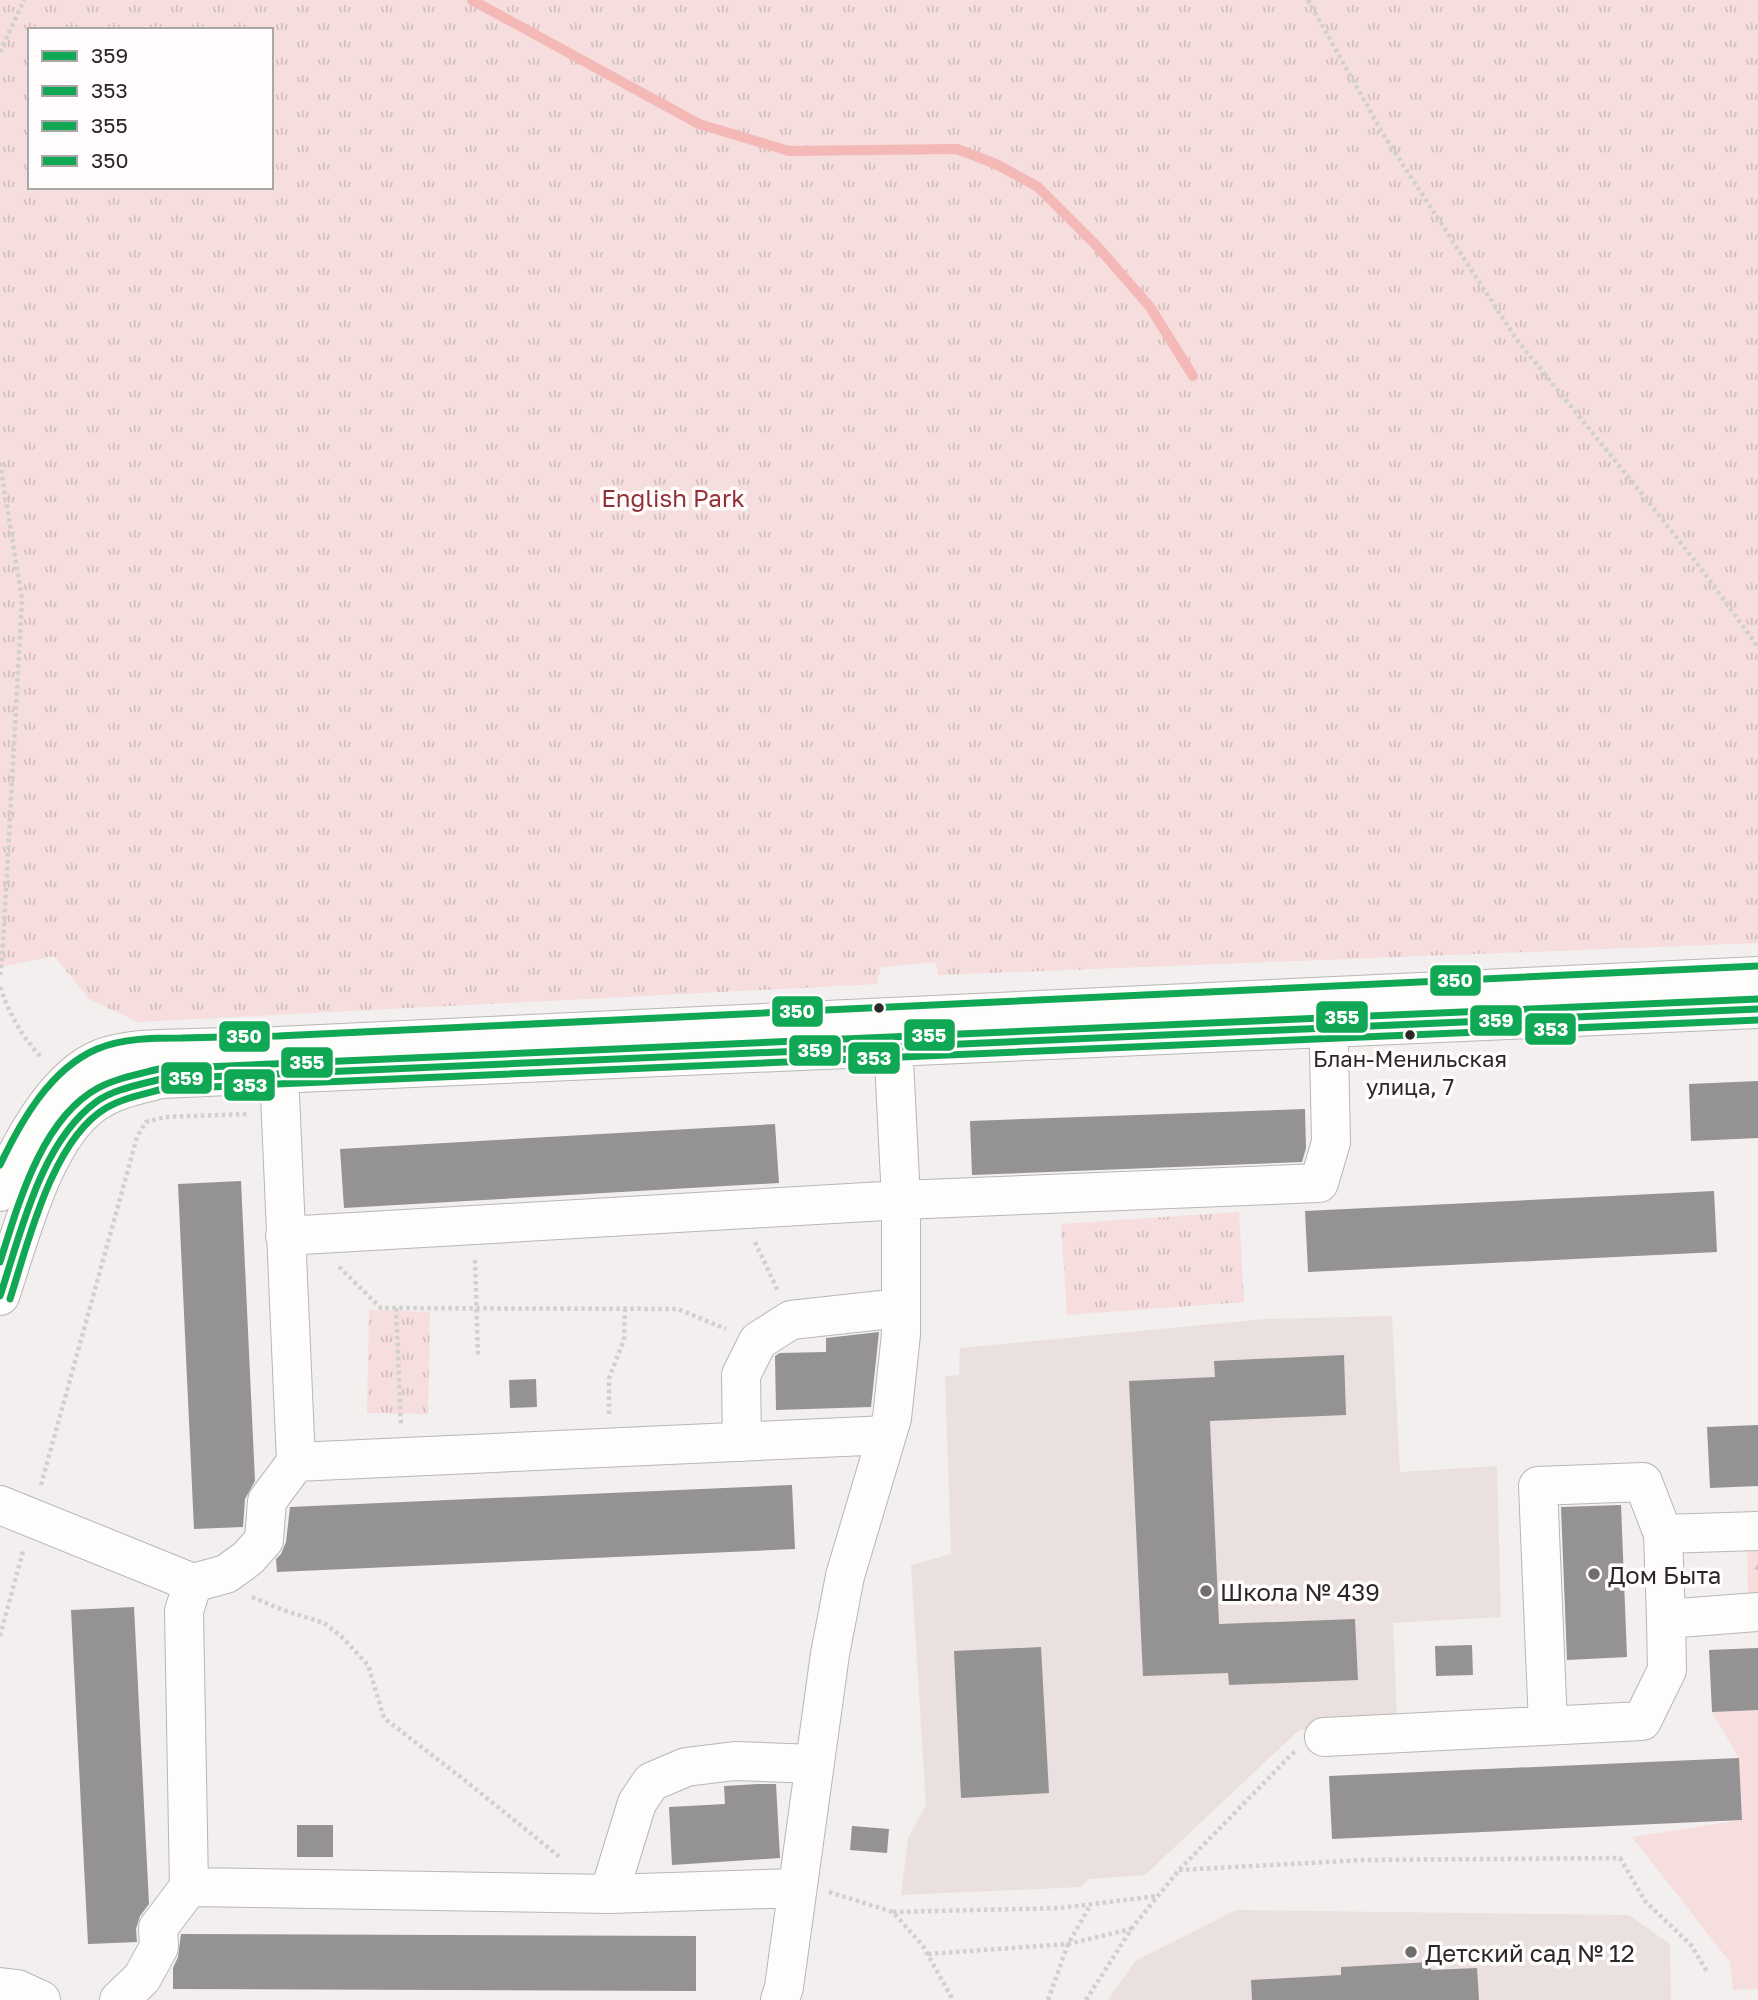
<svg xmlns="http://www.w3.org/2000/svg" width="1758" height="2000" viewBox="0 0 1758 2000" font-family="'Golos Text',sans-serif">
  <style>
    .built { fill: #eae0e0 }
    .grass { fill: #f5dedd }
    .forest { fill: url(#forest-firs) }
    .park { fill: url(#park-tufts); fill-rule: evenodd }
    .lines { fill: none; stroke-linecap: round; stroke-linejoin: round }
    .stream { stroke: #f4b8b7; stroke-width: 10 }
    .building { fill: #949292 }
    .minor-casing { stroke: #b8b6b6; stroke-width: 40 }
    .path { stroke: #d1d0d0; stroke-width: 4.5; stroke-dasharray: 3.5 3.5; stroke-linecap: butt }
    .minor { stroke: #fdfdfc; stroke-width: 38 }
    .bus-1-casing { stroke: #fffcfb; stroke-width: 12 }
    .bus-2-casing { stroke: #fffcfb; stroke-width: 12 }
    .bus-3-casing { stroke: #fffcfb; stroke-width: 12 }
    .bus-4-casing { stroke: #fffcfb; stroke-width: 12 }
    .bus-1 { stroke: #10a855; stroke-width: 7 }
    .bus-2 { stroke: #10a855; stroke-width: 7 }
    .bus-3 { stroke: #10a855; stroke-width: 7 }
    .bus-4 { stroke: #10a855; stroke-width: 7 }
    .bus-dot { fill: #292727; stroke: #fffcfb; stroke-width: 2.5 }
    .poi-dot { fill: #6f6d6d; stroke: #fffcfb; stroke-width: 2.5 }
    .labels { text-anchor: middle; dominant-baseline: central; stroke-width: 7; stroke-linejoin: round; paint-order: stroke }
    .bus-label { font-size: 22px; fill: #292727; stroke: #fffcfb }
    .park-label { font-size: 24px; fill: #923037; stroke: #fffcfb }
    .poi-label { font-size: 24px; fill: #292727; stroke: #fffcfb; text-anchor: start }
    .line-badge { stroke: #fffcfb; stroke-width: 2.5 }
    .badge-label { font-size: 19px; text-anchor: middle; font-weight: bold; fill: #fff }
  </style>
  <defs>
    <pattern id="forest-firs" width="22" height="20" patternUnits="userSpaceOnUse" patternTransform="scale(1.75)"><rect width="22" height="20" fill="#f5dedd"/><path d="M5 1l3.5 6h-7zM16 11l3.5 6h-7z" fill="#d2bebe"/></pattern>
    <pattern id="park-tufts" width="24" height="20" patternUnits="userSpaceOnUse" patternTransform="scale(1.75)"><rect width="24" height="20" fill="#f5dedd"/><path d="M3 7l-1-3M5 7V3M7 7l1-3M15 17l-1-3M17 17v-4M19 17l1-3" fill="none" stroke="#d2bebe"/></pattern>
  </defs>
  <rect width="100%" height="100%" fill="#f2efee"/>
  <path class="built" d="M 1392,1316 L 1400,1472 L 1497,1466 L 1501,1617 L 1393,1623 L 1397,1721 L 1299,1730 L 1145,1875 L 1089,1879 L 1081,1887 L 901,1895 L 908,1838 L 926,1805 L 911,1565 L 951,1554 L 945,1376 L 959,1375 L 960,1348 L 1266,1319 Z
    M 1236,1910 L 1629,1915 L 1670,1944 L 1671,2000 L 1108,2000 L 1135,1961 Z"/>
  <path class="grass" d="M 1758,1710 L 1758,1989 L 1733,1990 L 1730,1962 L 1632,1837 L 1742,1820 L 1739,1758 L 1712,1712 Z"/>
  <path class="forest" d="M 1758,1531 L 1758,1612 L 1748,1613 L 1747,1532 Z"/>
  <path class="park" d="M 0,0 L 1758,0 L 1758,943 L 938,975 L 936,962 L 881,967 L 877,984 L 138,1022 L 90,1000 L 54,956 L 0,967 ZM 30,30 L 271,30 L 271,187 L 30,187 Z
    M 1239,1212 L 1244,1302 L 1067,1315 L 1061,1224 Z
    M 369,1310 L 430,1312 L 428,1414 L 367,1413 Z"/>
  <g class="lines">
    <path class="stream" d="M 472,0 L 699,124 L 789,151 L 957,149 L 996,164 L 1038,187 L 1097,246 L 1150,307 L 1193,376"/>
  </g>
  <path class="building" d="M 1758,1081 L 1758,1138 L 1691,1141 L 1689,1084 Z
    M 1305,1109 L 1306,1148 L 1302,1162 L 972,1175 L 970,1121 Z
    M 775,1124 L 779,1183 L 344,1208 L 340,1149 Z
    M 241,1181 L 255,1481 L 245,1499 L 243,1527 L 194,1529 L 178,1184 Z
    M 1714,1191 L 1717,1252 L 1308,1272 L 1305,1211 Z
    M 879,1332 L 871,1407 L 776,1410 L 775,1356 L 780,1353 L 826,1352 L 826,1338 Z
    M 1344,1355 L 1346,1415 L 1210,1421 L 1219,1624 L 1355,1619 L 1358,1680 L 1229,1685 L 1228,1673 L 1143,1676 L 1129,1381 L 1215,1377 L 1214,1361 Z
    M 536,1379 L 537,1407 L 510,1408 L 509,1380 Z
    M 1758,1425 L 1758,1486 L 1710,1488 L 1707,1427 Z
    M 792,1485 L 795,1549 L 277,1572 L 276,1559 L 281,1554 L 286,1542 L 290,1507 Z
    M 1621,1505 L 1627,1657 L 1567,1660 L 1561,1507 Z
    M 134,1607 L 149,1904 L 140,1916 L 136,1929 L 137,1942 L 88,1944 L 71,1610 Z
    M 1472,1645 L 1473,1675 L 1436,1676 L 1435,1646 Z
    M 1041,1647 L 1049,1793 L 961,1798 L 954,1651 Z
    M 1758,1648 L 1758,1710 L 1712,1712 L 1709,1650 Z
    M 1739,1758 L 1742,1820 L 1332,1839 L 1329,1776 Z
    M 758,1784 L 776,1784 L 780,1858 L 672,1865 L 669,1807 L 725,1804 L 724,1786 Z
    M 297,1825 L 333,1825 L 333,1857 L 297,1857 Z
    M 852,1826 L 889,1829 L 887,1853 L 850,1850 Z
    M 181,1934 L 696,1936 L 696,1991 L 173,1989 L 173,1968 L 178,1957 Z
    M 1430,1962 L 1431,1970 L 1477,1968 L 1479,2000 L 1252,2000 L 1251,1980 L 1341,1975 L 1341,1967 Z"/>
  <g class="lines">
    <g class="minor-casing">
      <path id="minor" d="M 278,1048 L 296,1462 L 887,1435
        M 0,1192 C 17,1148 55,1076 102,1058 C 130,1048 162,1049 192,1048 C 220,1047 249,1047 278,1046 L 1758,976
        M 285,1236 L 901,1200 L 1319,1183 L 1331,1142 L 1328,1004
        M 0,1296 C 20,1238 44,1136 96,1102 C 115,1089 139,1085 161,1079 L 1758,1009
        M 742,1442 L 741,1375 L 758,1341 L 791,1320 L 900,1308
        M 0,1505 L 193,1583 L 184,1611 L 189,1887 L 609,1894 L 797,1888
        M 1663,1534 L 1758,1531
        M 193,1583 L 226,1574 L 248,1558 L 264,1540 L 267,1501 L 296,1462
        M 1548,1725 L 1538,1486 L 1643,1482 L 1663,1534 L 1666,1619
        M 1324,1737 L 1642,1721 L 1667,1670 L 1666,1619 L 1758,1612
        M 609,1894 L 637,1803 L 651,1782 L 686,1767 L 735,1761 L 814,1764
        M 0,1987 L 17,1989 L 41,2000
        M 119,2000 L 142,1978 L 159,1947 L 158,1928 L 189,1887
        M 780,2000 L 784,1987 L 830,1654 L 845,1576 L 892,1418 L 901,1334 L 901,1200 L 892,1021"/>
    </g>
    <path class="path" d="M 1308,0 L 1383,134 L 1517,340 L 1651,505 L 1706,575 L 1758,647
      M 0,52 L 24,0
      M 0,463 L 22,599 L 3,945 L 0,977
      M 0,987 C 10,1015 22,1037 42,1058
      M 755,1242 L 778,1291
      M 475,1260 L 478,1357
      M 339,1267 L 381,1308 L 678,1309 L 726,1329
      M 396,1308 L 401,1425
      M 609,1414 L 609,1378 L 624,1340 L 625,1309
      M 41,1485 L 137,1137 L 146,1122 L 165,1117 L 248,1114
      M 252,1597 L 283,1610 L 324,1623 L 342,1637 L 368,1665 L 384,1718 L 467,1782 L 561,1858
      M 0,1636 L 23,1551
      M 1179,1870 L 1364,1860 L 1620,1858 L 1645,1901 L 1691,1945 L 1708,1973
      M 829,1892 L 893,1912 L 923,1946 L 953,2000
      M 893,1912 L 1060,1908 L 1157,1896
      M 928,1954 L 1068,1944 L 1131,1929
      M 1048,2000 L 1068,1944 L 1091,1904
      M 1086,2000 L 1132,1928 L 1179,1870 L 1295,1751"/>
    <use href="#minor" class="minor"/>
    <g class="bus-1-casing">
      <path id="bus-1" d="M 0,1296 C 21,1233 40,1143 96,1102 C 114,1089 139,1085 161,1079 L 1758,1009"/>
    </g>
    <g class="bus-2-casing">
      <path id="bus-2" d="M 10,1299 C 28,1243 52,1140 106,1108 C 123,1098 144,1094 163,1089 L 1758,1020"/>
    </g>
    <g class="bus-3-casing">
      <path id="bus-3" d="M 0,1262 C 18,1205 41,1119 98,1088 C 117,1078 139,1074 159,1069 L 1758,999"/>
    </g>
    <g class="bus-4-casing">
      <path id="bus-4" d="M 0,1165 C 21,1121 50,1069 97,1049 C 123,1038 154,1038 181,1038 C 213,1037 246,1036 278,1036 L 1758,966"/>
    </g>
    <use href="#bus-1" class="bus-1"/>
    <use href="#bus-2" class="bus-2"/>
    <use href="#bus-3" class="bus-3"/>
    <use href="#bus-4" class="bus-4"/>
  </g>
  <g class="bus-dot">
    <circle cx="879" cy="1008" r="6"/>
    <circle cx="1410" cy="1035" r="6"/>
  </g>
  <g class="poi-dot">
    <circle cx="1594" cy="1574" r="7"/>
    <circle cx="1206" cy="1591" r="7"/>
    <circle cx="1411" cy="1952" r="7"/>
  </g>
  <g class="labels">
    <g class="bus-label">
      <text x="1410" y="1058">Блан-Менильская<tspan x="1410" dy="28">улица, 7</tspan></text>
    </g>
    <g class="park-label">
      <text x="673" y="497">English Park</text>
    </g>
    <g class="poi-label">
      <text x="1608" y="1574">Дом Быта</text>
      <text x="1220" y="1591">Школа № 439</text>
      <text x="1425" y="1952">Детский сад № 12</text>
    </g>
  </g>
  <g class="line-badge">
    <rect x="1429" y="964" width="53" height="33" rx="7" fill="#10a855"/>
    <rect x="771" y="995" width="53" height="33" rx="7" fill="#10a855"/>
    <rect x="1315" y="1000" width="54" height="34" rx="7" fill="#10a855"/>
    <rect x="1469" y="1004" width="54" height="33" rx="7" fill="#10a855"/>
    <rect x="1524" y="1012" width="53" height="34" rx="7" fill="#10a855"/>
    <rect x="903" y="1018" width="53" height="34" rx="7" fill="#10a855"/>
    <rect x="218" y="1020" width="53" height="33" rx="7" fill="#10a855"/>
    <rect x="788" y="1034" width="54" height="33" rx="7" fill="#10a855"/>
    <rect x="847" y="1041" width="54" height="34" rx="7" fill="#10a855"/>
    <rect x="280" y="1046" width="54" height="33" rx="7" fill="#10a855"/>
    <rect x="160" y="1061" width="53" height="34" rx="7" fill="#10a855"/>
    <rect x="223" y="1068" width="53" height="34" rx="7" fill="#10a855"/>
  </g>
  <g class="badge-label">
    <text x="1455" y="987">350</text>
    <text x="797" y="1018">350</text>
    <text x="1342" y="1024">355</text>
    <text x="1496" y="1027">359</text>
    <text x="1551" y="1036">353</text>
    <text x="929" y="1042">355</text>
    <text x="244" y="1043">350</text>
    <text x="815" y="1057">359</text>
    <text x="874" y="1065">353</text>
    <text x="307" y="1069">355</text>
    <text x="186" y="1085">359</text>
    <text x="250" y="1092">353</text>
  </g>
  <rect x="28" y="28" width="245" height="161" fill="#fffcfb" stroke="#a9a7a6" stroke-width="2"/>
  <rect x="42" y="51" width="35" height="10" fill="#10a855" stroke="#a9a7a6" stroke-width="2"/>
  <text x="91" y="63" font-size="21" fill="#292727">359</text>
  <rect x="42" y="86" width="35" height="10" fill="#10a855" stroke="#a9a7a6" stroke-width="2"/>
  <text x="91" y="98" font-size="21" fill="#292727">353</text>
  <rect x="42" y="121" width="35" height="10" fill="#10a855" stroke="#a9a7a6" stroke-width="2"/>
  <text x="91" y="133" font-size="21" fill="#292727">355</text>
  <rect x="42" y="156" width="35" height="10" fill="#10a855" stroke="#a9a7a6" stroke-width="2"/>
  <text x="91" y="168" font-size="21" fill="#292727">350</text>
</svg>
